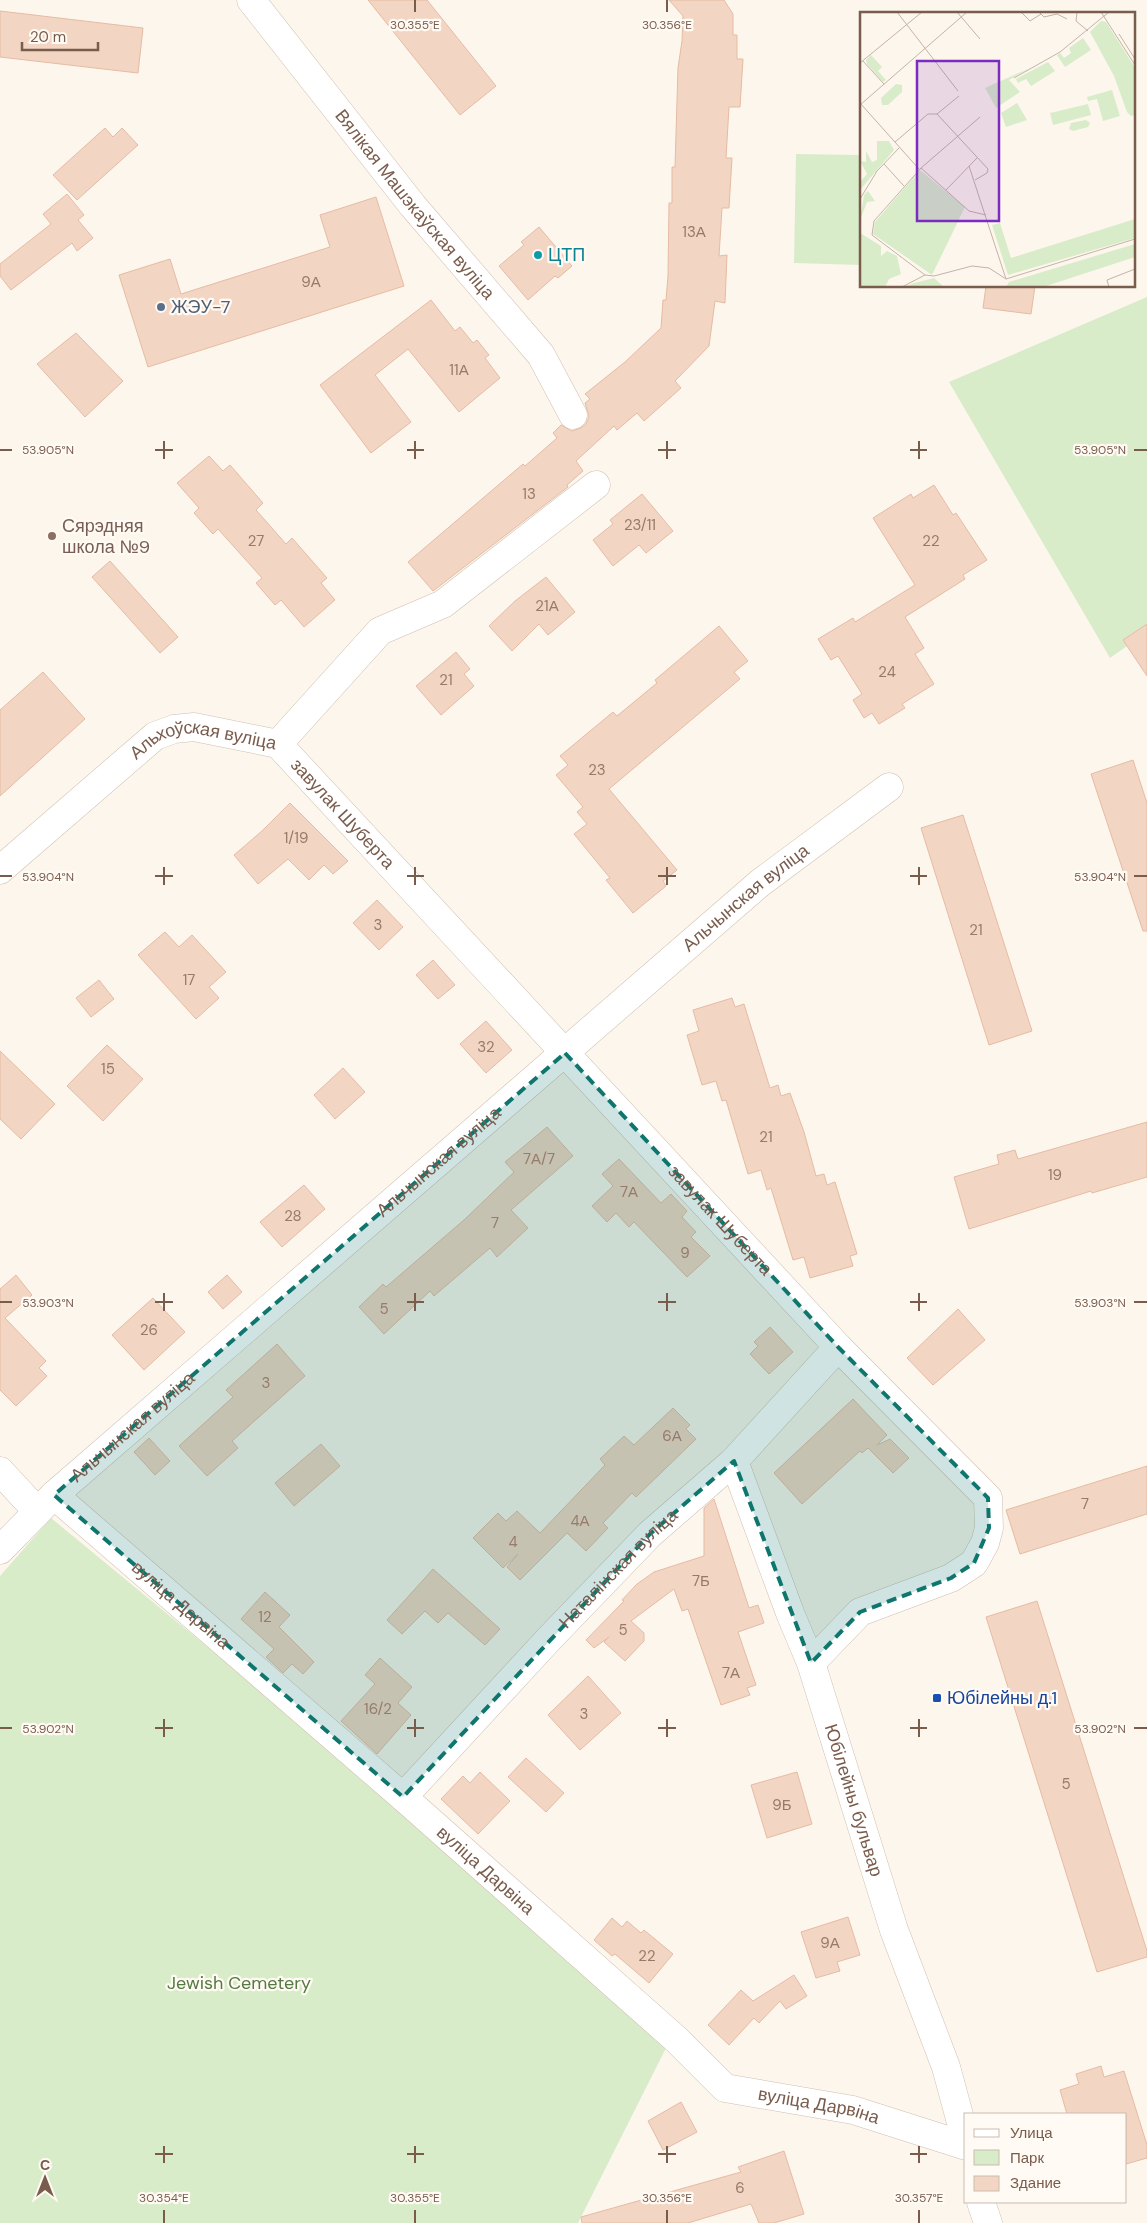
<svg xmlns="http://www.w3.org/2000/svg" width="1147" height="2223" viewBox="0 0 1147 2223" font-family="'DM Sans',sans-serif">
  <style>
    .green { fill: #d8ecc9 }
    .building { fill: #f3d5c3; stroke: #e6bba3 }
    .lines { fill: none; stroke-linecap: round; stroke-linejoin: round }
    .minor-casing { stroke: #d1beb0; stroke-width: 29 }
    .minor { stroke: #fff; stroke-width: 28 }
    .marked { fill: #0f766e; fill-opacity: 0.2; stroke: #0f766e; stroke-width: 4; stroke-dasharray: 10 6; stroke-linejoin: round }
    .ticks { fill: none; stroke: #7a5c4d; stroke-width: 2 }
    .culture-dot { fill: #0f9aa8; stroke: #fffaf3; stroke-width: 2 }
    .service-dot { fill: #5c6f8a; stroke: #fffaf3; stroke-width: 2 }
    .education-dot { fill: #8d6e63; stroke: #fffaf3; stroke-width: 2 }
    .transit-dot { fill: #1a4fb4; stroke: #fffaf3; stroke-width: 2 }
    .labels { text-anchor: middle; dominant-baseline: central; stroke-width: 4.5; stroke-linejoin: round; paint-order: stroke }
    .number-label { font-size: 15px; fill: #987a6a }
    .street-label { font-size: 18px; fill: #7a5c4d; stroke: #fffaf3 }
    .culture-label { font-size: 18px; fill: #0d838f; stroke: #fffaf3; text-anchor: start }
    .service-label { font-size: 18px; fill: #4e5e75; stroke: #fffaf3; text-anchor: start }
    .education-label { font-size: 18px; fill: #785e54; stroke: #fffaf3; text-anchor: start }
    .transit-label { font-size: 18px; fill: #164399; stroke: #fffaf3; text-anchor: start }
    .park-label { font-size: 18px; fill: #537a41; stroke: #fffaf3 }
    .inset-road { fill: none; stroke: #c5b3a7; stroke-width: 1 }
    .view { fill: #7b2cbf; fill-opacity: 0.15; stroke: #7b2cbf; stroke-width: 2.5 }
    .inset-edge { fill: none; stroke: #7a5c4d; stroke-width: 2.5 }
    .ticks-label { font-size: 12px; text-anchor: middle; fill: #7a5c4d; stroke: #fffaf3; stroke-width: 4.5; stroke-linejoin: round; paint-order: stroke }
  </style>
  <rect width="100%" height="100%" fill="#fdf6ec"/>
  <path class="green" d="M 796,154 L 861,155 L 861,265 L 794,263 Z
    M 1147,297 L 1147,632 L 1110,658 L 949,382 Z
    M 51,1518 L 387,1795 L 671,2038 L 578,2223 L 0,2223 L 0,1576 Z"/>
  <path class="building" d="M 368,0 L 427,0 L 496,86 L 460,115 Z
    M 669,0 L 724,0 L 733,14 L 733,35 L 737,35 L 737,59 L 743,59 L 740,107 L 729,107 L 726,158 L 732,158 L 729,208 L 722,208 L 719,256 L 727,255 L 725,303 L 715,301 L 709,346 L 675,381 L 681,388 L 644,421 L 637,413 L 617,430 L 614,426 L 576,461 L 583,471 L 567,485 L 568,487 L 433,591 L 408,562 L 523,464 L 525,466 L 557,438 L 553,433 L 561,425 L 572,431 L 581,428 L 586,424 L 589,416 L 585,403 L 590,399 L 585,394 L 625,362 L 661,328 L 663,300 L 666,300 L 668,276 L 669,203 L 672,203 L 672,167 L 675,167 L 678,68 L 682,41 L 683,16 Z
    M 0,11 L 143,28 L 138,73 L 0,57 Z
    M 105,128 L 113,137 L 122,128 L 138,145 L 77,200 L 53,175 Z
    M 67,194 L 84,215 L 78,220 L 93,238 L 77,251 L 72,243 L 11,290 L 0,276 L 0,264 L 51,224 L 43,214 Z
    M 376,197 L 404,286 L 148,367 L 119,275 L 170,259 L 181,294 L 330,247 L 320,215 Z
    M 539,227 L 572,266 L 558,278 L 555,276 L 528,300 L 499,266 L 524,245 L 521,242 Z
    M 986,286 L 1035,286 L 1031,314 L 983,308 Z
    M 431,300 L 455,331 L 460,327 L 473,343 L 477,340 L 489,355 L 485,358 L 500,378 L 459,412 L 408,349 L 375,375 L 411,422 L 371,453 L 320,385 Z
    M 76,333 L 123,381 L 85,417 L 37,364 Z
    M 209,456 L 223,471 L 230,465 L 263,503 L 256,510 L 286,544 L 292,538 L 327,578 L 321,583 L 335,600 L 304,627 L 281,600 L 275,605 L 256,583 L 262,578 L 218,529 L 213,534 L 194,513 L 199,508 L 177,483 Z
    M 934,485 L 953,515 L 956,513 L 987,560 L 963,575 L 965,579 L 905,617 L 924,648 L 915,654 L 934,684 L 902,704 L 905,708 L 879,724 L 872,713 L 864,718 L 853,700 L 862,694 L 838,656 L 831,660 L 818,639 L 853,618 L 855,622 L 915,585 L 873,518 L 911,494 L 913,498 Z
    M 642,494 L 673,531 L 646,553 L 639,545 L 613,566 L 593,540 L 613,524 L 610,520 Z
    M 110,561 L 178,637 L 160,653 L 92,577 Z
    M 546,577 L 575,612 L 548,635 L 539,624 L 512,651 L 489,626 L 515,601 Z
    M 1147,624 L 1147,676 L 1123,640 Z
    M 719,626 L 748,661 L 734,672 L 740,679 L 609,789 L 677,870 L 663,881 L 666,886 L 633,913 L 606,880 L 610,878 L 574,834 L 587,824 L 577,812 L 583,807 L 556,775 L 568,765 L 560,756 L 613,712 L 617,716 L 657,683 L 655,680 Z
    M 456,652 L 470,669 L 464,674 L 474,686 L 441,715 L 416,686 Z
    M 43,672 L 85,719 L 0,796 L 0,710 Z
    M 1133,760 L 1147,803 L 1147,931 L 1143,931 L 1091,774 Z
    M 290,803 L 348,861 L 333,874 L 324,865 L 309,880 L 288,859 L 258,884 L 234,855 L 262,831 Z
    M 963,815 L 1032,1031 L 989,1045 L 921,828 Z
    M 377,900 L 403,927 L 379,950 L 353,923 Z
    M 165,932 L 179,947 L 192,935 L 226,972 L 209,987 L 219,998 L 196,1019 L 138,955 Z
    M 433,960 L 455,985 L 438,999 L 416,975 Z
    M 99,980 L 114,999 L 91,1017 L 76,998 Z
    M 732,998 L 735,1007 L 744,1004 L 770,1088 L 778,1085 L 781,1096 L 790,1093 L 804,1132 L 816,1176 L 824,1174 L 827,1185 L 835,1182 L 857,1254 L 850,1256 L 853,1266 L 810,1278 L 804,1257 L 793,1260 L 771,1188 L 767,1190 L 761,1170 L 748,1174 L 726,1100 L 722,1101 L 716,1081 L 702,1085 L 687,1035 L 699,1031 L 693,1010 Z
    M 486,1021 L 512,1050 L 486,1073 L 460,1044 Z
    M 107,1045 L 143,1079 L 103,1121 L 67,1086 Z
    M 0,1051 L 55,1104 L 21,1139 L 0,1119 Z
    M 343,1068 L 365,1092 L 335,1119 L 314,1095 Z
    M 1147,1122 L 1147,1177 L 1092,1193 L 1091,1191 L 969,1229 L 954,1177 L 999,1164 L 997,1155 L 1015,1150 L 1018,1159 Z
    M 547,1127 L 573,1156 L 511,1210 L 528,1228 L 497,1257 L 490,1248 L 434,1296 L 430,1291 L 384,1334 L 359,1307 L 383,1284 L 386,1287 L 464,1220 L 514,1172 L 505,1162 Z
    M 619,1159 L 661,1203 L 671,1194 L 687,1211 L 682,1217 L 696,1232 L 691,1237 L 710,1256 L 687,1277 L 634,1222 L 629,1227 L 616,1213 L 607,1222 L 592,1206 L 613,1186 L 602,1174 Z
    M 304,1185 L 325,1209 L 282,1247 L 260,1222 Z
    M 16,1275 L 32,1295 L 5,1318 L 46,1361 L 39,1368 L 47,1376 L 16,1406 L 0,1390 L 0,1289 Z
    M 227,1275 L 242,1292 L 223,1309 L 208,1292 Z
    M 153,1298 L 185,1332 L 144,1370 L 112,1335 Z
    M 958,1309 L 985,1340 L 933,1385 L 907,1358 Z
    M 770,1327 L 793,1352 L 769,1374 L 750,1354 L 758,1346 L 754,1342 Z
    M 277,1344 L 305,1376 L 232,1441 L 238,1448 L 207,1476 L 179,1446 L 233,1397 L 226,1390 Z
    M 853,1399 L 887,1435 L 877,1445 L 890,1439 L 909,1458 L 893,1473 L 868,1448 L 862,1453 L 860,1451 L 802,1504 L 774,1473 Z
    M 673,1408 L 690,1425 L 686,1429 L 696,1439 L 636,1497 L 632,1493 L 603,1523 L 608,1528 L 586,1551 L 567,1533 L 520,1580 L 507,1567 L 518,1554 L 503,1568 L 473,1538 L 498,1513 L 506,1521 L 517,1511 L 540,1533 L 605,1465 L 600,1459 L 624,1436 L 634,1445 Z
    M 149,1438 L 170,1461 L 155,1475 L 134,1452 Z
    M 321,1444 L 340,1466 L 294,1506 L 275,1483 Z
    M 1147,1466 L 1147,1514 L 1020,1554 L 1006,1510 Z
    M 714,1499 L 749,1608 L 758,1605 L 764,1623 L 738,1632 L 756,1685 L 747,1688 L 750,1695 L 721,1705 L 688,1609 L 682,1611 L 674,1589 L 631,1621 L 644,1633 L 644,1641 L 625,1661 L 604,1642 L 609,1637 L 594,1648 L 586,1640 L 624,1601 L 622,1600 L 637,1584 L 654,1572 L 704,1556 L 704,1508 Z
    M 433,1569 L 500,1629 L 485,1645 L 448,1613 L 438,1623 L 425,1611 L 402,1634 L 387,1620 Z
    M 265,1592 L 290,1615 L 279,1627 L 314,1662 L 303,1674 L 292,1664 L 283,1673 L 266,1657 L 274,1649 L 241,1619 Z
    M 1037,1601 L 1147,1951 L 1147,1957 L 1097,1972 L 986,1617 Z
    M 380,1658 L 412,1687 L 398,1703 L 411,1715 L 377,1754 L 341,1721 L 375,1684 L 365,1675 Z
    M 588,1676 L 621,1713 L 580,1750 L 548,1715 Z
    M 526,1758 L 564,1793 L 546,1812 L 508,1777 Z
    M 480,1772 L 510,1801 L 478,1834 L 441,1799 L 463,1776 L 470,1783 Z
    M 797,1772 L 812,1824 L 767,1838 L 751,1785 Z
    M 848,1917 L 860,1955 L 837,1962 L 840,1971 L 816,1978 L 801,1932 Z
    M 612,1918 L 622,1927 L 627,1921 L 641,1933 L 644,1930 L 673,1954 L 649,1983 L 615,1954 L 612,1956 L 594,1940 Z
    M 794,1975 L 807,1996 L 786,2009 L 780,2001 L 759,2023 L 754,2018 L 729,2045 L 708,2025 L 741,1990 L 753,2001 Z
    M 1101,2066 L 1104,2077 L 1124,2071 L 1147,2145 L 1147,2158 L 1126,2164 L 1126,2114 L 1067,2114 L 1060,2090 L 1079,2084 L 1076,2074 Z
    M 681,2102 L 697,2132 L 663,2150 L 648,2121 Z
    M 784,2151 L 804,2214 L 774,2223 L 759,2223 L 751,2204 L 688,2223 L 582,2223 L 581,2217 L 741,2172 L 738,2167 Z"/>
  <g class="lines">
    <g class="minor-casing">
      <g id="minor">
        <path id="s1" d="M 251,0 L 413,206 L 541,355 L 573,415"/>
        <path id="s2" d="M 278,744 L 838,1347 L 988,1498 L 989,1528 L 985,1543 L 974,1563 L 951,1578 L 860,1612 L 811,1663"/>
        <path d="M 278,744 L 380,631 L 443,604 L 596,485"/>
        <path id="s3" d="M 0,870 L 155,736 L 174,729 L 194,727 L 278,744"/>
        <path id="s4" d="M 734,1461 L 790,1613 L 811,1663 L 894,1930 L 946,2067 L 966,2141"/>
        <path d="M 0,1471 L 37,1511"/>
        <path id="s5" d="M 54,1495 L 403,1797 L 677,2040 L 725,2088 L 853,2110 L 966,2146"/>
        <path id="s6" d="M 0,1550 L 54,1495 L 760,883 L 889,787"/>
        <path id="s7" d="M 403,1797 L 548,1640 L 650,1534 L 734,1461 L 838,1347"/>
        <path d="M 981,2202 L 988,2223"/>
      </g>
    </g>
    <use href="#minor" class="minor"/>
  </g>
  <path class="marked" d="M 565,1053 L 838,1347 L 988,1498 L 989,1528 L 974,1563 L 951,1578 L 860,1612 L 811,1663 L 734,1461 L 650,1534 L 403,1797 L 54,1495 Z"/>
  <path class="ticks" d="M 415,0 L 415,12M 667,0 L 667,12M 164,441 L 164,459M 415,441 L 415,459M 667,441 L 667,459M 919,441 L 919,459M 0,450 L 12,450M 155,450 L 173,450M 407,450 L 424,450M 658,450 L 676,450M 910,450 L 927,450M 1134,450 L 1147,450M 164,867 L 164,885M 415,867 L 415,885M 667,867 L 667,885M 919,867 L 919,885M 0,876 L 12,876M 155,876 L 173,876M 407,876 L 424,876M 658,876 L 676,876M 910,876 L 927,876M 1134,876 L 1147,876M 164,1293 L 164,1311M 415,1293 L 415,1311M 667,1293 L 667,1311M 919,1293 L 919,1311M 0,1302 L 12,1302M 155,1302 L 173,1302M 407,1302 L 424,1302M 658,1302 L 676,1302M 910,1302 L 927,1302M 1134,1302 L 1147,1302M 164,1719 L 164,1737M 415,1719 L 415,1737M 667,1719 L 667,1737M 919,1719 L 919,1737M 0,1728 L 12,1728M 155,1728 L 173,1728M 407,1728 L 424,1728M 658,1728 L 676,1728M 910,1728 L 927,1728M 1134,1728 L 1147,1728M 164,2146 L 164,2163M 415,2146 L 415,2163M 667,2146 L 667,2163M 919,2146 L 919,2163M 155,2154 L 173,2154M 407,2154 L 424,2154M 658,2154 L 676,2154M 910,2154 L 927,2154M 164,2210 L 164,2223M 415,2210 L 415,2223M 667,2210 L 667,2223M 919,2210 L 919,2223"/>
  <circle class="culture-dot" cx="538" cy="255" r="5"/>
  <circle class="service-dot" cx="161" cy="307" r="5"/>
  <circle class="education-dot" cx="52" cy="536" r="5"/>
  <rect class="transit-dot" x="932" y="1693" width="10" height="10" rx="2.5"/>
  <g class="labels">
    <g class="number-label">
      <text x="694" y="232">13А</text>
      <text x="311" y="282">9А</text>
      <text x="459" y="370">11А</text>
      <text x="529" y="494">13</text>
      <text x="640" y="525">23/11</text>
      <text x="256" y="541">27</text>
      <text x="931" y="541">22</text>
      <text x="547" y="606">21А</text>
      <text x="887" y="672">24</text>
      <text x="446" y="680">21</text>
      <text x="597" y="770">23</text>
      <text x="296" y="838">1/19</text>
      <text x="378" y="925">3</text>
      <text x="976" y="930">21</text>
      <text x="189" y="980">17</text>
      <text x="486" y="1047">32</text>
      <text x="108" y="1069">15</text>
      <text x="766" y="1137">21</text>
      <text x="539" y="1159">7А/7</text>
      <text x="1055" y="1175">19</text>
      <text x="629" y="1192">7А</text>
      <text x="293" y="1216">28</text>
      <text x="495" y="1223">7</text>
      <text x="685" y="1253">9</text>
      <text x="384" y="1309">5</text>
      <text x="149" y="1330">26</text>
      <text x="266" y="1383">3</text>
      <text x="672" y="1436">6А</text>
      <text x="1085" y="1504">7</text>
      <text x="580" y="1521">4А</text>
      <text x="513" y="1542">4</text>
      <text x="701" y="1581">7Б</text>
      <text x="265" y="1617">12</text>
      <text x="623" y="1630">5</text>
      <text x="731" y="1673">7А</text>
      <text x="378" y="1709">16/2</text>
      <text x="584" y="1714">3</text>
      <text x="1066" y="1784">5</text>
      <text x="782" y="1805">9Б</text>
      <text x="830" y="1943">9А</text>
      <text x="647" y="1956">22</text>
      <text x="740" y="2188">6</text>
    </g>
    <g class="street-label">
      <text stroke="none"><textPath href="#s1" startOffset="262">Вялікая Машэкаўская вуліца</textPath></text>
      <text stroke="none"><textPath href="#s3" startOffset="252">Альхоўская вуліца</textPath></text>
      <text stroke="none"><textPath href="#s2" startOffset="95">завулак Шуберта</textPath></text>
      <text stroke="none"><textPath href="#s6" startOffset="991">Альчынская вуліца</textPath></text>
      <text stroke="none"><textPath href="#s6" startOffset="586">Альчынская вуліца</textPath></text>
      <text stroke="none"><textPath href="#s2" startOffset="650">завулак Шуберта</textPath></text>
      <text stroke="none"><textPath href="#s6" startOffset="181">Альчынская вуліца</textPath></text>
      <text stroke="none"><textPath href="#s7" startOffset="314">Наталінская вуліца</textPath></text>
      <text stroke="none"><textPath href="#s5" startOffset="168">вуліца Дарвіна</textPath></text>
      <text stroke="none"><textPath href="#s4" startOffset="360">Юбілейны бульвар</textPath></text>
      <text stroke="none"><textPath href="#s5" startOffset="572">вуліца Дарвіна</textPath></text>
      <text stroke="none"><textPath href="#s5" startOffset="991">вуліца Дарвіна</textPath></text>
    </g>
    <g class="culture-label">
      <text x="548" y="255">ЦТП</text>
    </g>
    <g class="service-label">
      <text x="171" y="307">ЖЭУ-7</text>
    </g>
    <g class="education-label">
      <text x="62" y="526">Сярэдняя<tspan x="62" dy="21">школа №9</tspan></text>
    </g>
    <g class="transit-label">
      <text x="947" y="1698">Юбілейны д.1</text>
    </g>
    <g class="park-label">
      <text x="239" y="1983">Jewish Cemetery</text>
    </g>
  </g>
  <g transform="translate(860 12)">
    <rect width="275" height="275" fill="#fdf6ec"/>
    <path d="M 241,9 L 246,10 L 274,54 L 275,103 L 271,104 L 267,100 L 254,64 L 230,20 ZM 223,26 L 231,38 L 205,55 L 197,43 L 200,41 L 204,46 L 211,41 L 209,36 ZM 11,43 L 22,55 L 18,59 L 26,68 L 23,70 L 7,52 L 6,48 ZM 188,50 L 195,59 L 171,74 L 166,67 L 158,71 L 156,67 ZM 172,55 L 149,68 L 160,80 L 136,96 L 125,76 ZM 36,72 L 42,73 L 42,80 L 28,93 L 22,93 L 21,86 ZM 252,78 L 260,104 L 243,109 L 237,87 L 228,89 L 227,85 ZM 157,91 L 167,108 L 146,115 L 141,101 ZM 228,92 L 231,103 L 193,113 L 190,101 ZM 226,108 L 230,111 L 228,115 L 213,119 L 209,117 L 211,111 ZM 17,129 L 29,129 L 34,138 L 0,178 L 0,170 L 7,162 L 0,149 L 6,150 L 6,139 L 12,150 L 17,148 ZM 60,158 L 105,195 L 72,263 L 13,222 L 15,210 ZM 8,179 L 15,189 L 7,190 L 0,208 L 4,183 ZM 275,207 L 275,226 L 148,263 L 132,213 L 140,211 L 151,246 ZM 0,221 L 21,234 L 21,244 L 27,239 L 37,244 L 41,262 L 29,267 L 25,275 L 0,275 ZM 275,232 L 275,245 L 183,275 L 146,275 L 149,270 ZM 74,266 L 84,275 L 45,275 L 54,271 Z" fill="#d8ecc9"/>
    <path class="inset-road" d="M 37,0 L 98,79M 97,0 L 120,27M 161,0 L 170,9 L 181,2M 179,0 L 184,5 L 197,2 L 207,7M 217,0 L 216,9 L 228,19M 241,0 L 275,53M 259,22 L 275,47M 3,49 L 24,72M 0,51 L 62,0M 154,66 L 200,40 L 249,0M 0,91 L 59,157M 0,93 L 107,0M 77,102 L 128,157 L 127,161 L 115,168M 77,102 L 99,84M 35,130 L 68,102 L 77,102M 24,152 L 44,174M 109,154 L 146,267M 61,156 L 109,199 L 126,203M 86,178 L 117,146M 0,187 L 17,159 L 39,136M 65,263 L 12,223 L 14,209 L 61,156 L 120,105M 146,267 L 275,227M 42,275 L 65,263 L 74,264 L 112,254 L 129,256 L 146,267M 249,275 L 247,268 L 275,257"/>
    <path class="view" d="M 57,49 L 139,49 L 139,209 L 57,209 Z"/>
    <rect width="275" height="275" class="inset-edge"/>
  </g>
  <g class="ticks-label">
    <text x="415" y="29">30.355°E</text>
    <text x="667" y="29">30.356°E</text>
    <text x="48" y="454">53.905°N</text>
    <text x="1100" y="454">53.905°N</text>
    <text x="48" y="881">53.904°N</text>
    <text x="1100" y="881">53.904°N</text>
    <text x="48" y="1307">53.903°N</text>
    <text x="1100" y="1307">53.903°N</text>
    <text x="48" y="1733">53.902°N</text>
    <text x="1100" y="1733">53.902°N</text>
    <text x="164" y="2202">30.354°E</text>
    <text x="415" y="2202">30.355°E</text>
    <text x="667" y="2202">30.356°E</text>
    <text x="919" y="2202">30.357°E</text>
  </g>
  <rect x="964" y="2113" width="162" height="90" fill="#fffaf3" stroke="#cabbb1"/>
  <rect x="974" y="2129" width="25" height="8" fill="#ffffff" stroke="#cabbb1"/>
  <text x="1010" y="2138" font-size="15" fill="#7a5c4d">Улица</text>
  <rect x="974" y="2150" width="25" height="15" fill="#d8ecc9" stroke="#cabbb1"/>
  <text x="1010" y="2163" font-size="15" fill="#7a5c4d">Парк</text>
  <rect x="974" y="2176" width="25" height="15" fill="#f3d5c3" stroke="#cabbb1"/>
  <text x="1010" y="2188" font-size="15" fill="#7a5c4d">Здание</text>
  <g transform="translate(45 2178)" stroke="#fffaf3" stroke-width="4" paint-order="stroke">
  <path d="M0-4L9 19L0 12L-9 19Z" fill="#7a5c4d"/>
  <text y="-8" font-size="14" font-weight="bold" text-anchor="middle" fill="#7a5c4d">С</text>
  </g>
  <path d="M22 42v8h76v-8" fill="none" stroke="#7a5c4d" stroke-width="2.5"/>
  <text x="30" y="42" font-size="15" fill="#7a5c4d" stroke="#fffaf3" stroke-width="4" paint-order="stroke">20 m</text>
</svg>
